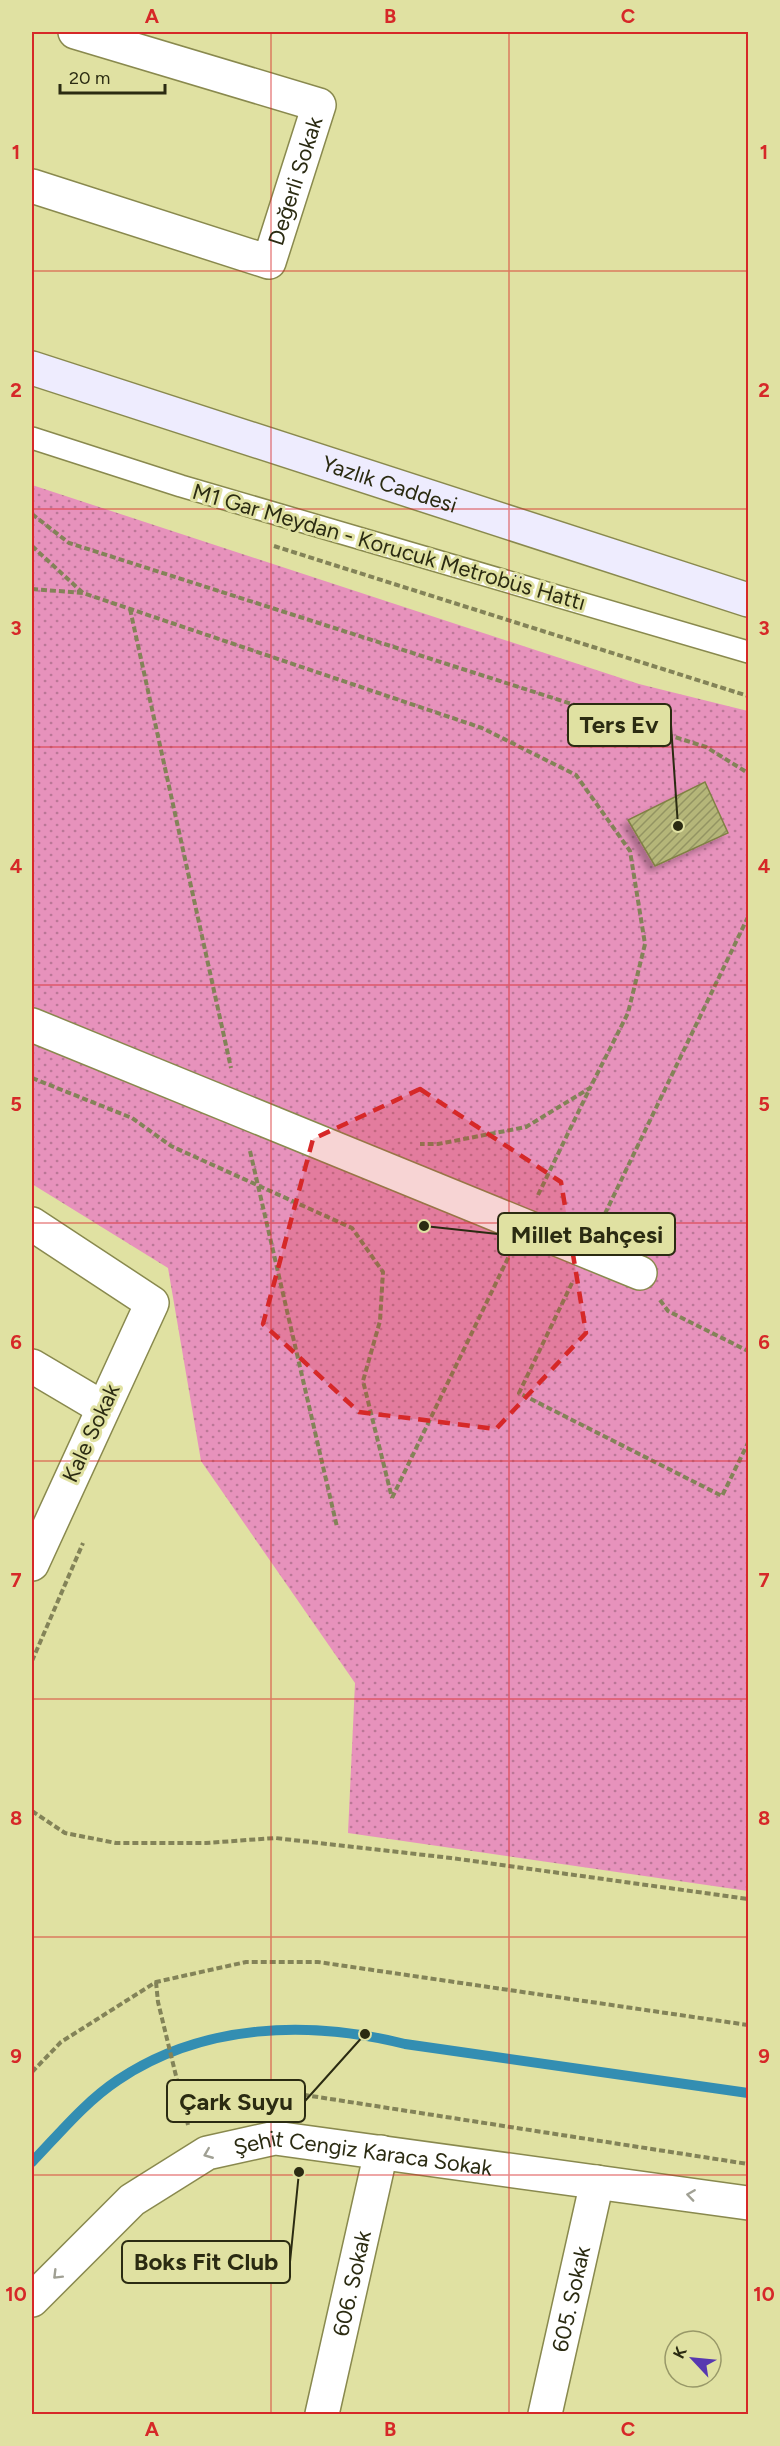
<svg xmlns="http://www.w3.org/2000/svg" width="780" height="2446" viewBox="0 0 780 2446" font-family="Figtree,sans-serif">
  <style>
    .grass { fill: url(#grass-dots) }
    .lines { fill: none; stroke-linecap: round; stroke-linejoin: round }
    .stream { stroke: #338eb2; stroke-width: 10 }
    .building { fill: url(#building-hatch); stroke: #808145; stroke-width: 1.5; filter: url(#shadow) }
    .lane-casing { stroke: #89894e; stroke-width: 24 }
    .street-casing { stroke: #89894e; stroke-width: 36 }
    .secondary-casing { stroke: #89894e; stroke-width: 36 }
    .path { stroke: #838358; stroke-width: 4; stroke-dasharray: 6 3; stroke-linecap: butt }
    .lane { stroke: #fff; stroke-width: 21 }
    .street { stroke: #fff; stroke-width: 33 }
    .secondary { stroke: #eeecfe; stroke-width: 33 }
    .oneway { stroke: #a0a094 }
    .marked { fill: #d62828; fill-opacity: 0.2; stroke: #d62828; stroke-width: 4.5; stroke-dasharray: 12 8; stroke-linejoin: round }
    .grid { fill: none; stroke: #d62828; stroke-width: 1.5; stroke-opacity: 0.55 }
    .labels { text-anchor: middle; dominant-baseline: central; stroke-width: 6; stroke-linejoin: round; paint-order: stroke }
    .street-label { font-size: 22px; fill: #2b2b12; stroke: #e0e1a2 }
    .leader { fill: none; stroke: #2b2b12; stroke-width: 2 }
    .callout-dot { fill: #2b2b12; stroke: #e0e1a2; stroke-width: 2 }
    .callout { fill: #e0e1a2; stroke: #2b2b12; stroke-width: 2 }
    .callout-label { font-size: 24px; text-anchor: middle; font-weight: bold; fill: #2b2b12 }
    .neatline { fill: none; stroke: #d62828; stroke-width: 2 }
    .grid-label { font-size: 20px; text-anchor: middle; font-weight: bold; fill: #d62828 }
  </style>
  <defs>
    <pattern id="grass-dots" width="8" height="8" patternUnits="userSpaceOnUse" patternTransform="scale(1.5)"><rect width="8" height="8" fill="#e792bc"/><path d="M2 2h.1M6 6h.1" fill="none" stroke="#bb7797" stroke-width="1.8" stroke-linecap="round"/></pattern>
    <pattern id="building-hatch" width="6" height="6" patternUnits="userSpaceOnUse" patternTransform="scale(1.5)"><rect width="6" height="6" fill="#b5b679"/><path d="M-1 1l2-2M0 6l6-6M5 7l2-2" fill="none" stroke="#939462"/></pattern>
    <filter id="shadow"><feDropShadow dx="-5.5" dy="5.5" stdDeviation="3" flood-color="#0004"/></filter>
  </defs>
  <rect width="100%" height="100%" fill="#e0e1a2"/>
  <path class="grass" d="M 32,485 L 639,684 L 748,711 L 748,1891 L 348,1833 L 355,1683 L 201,1461 L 168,1268 L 32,1184 Z"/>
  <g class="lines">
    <path class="stream" d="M 32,2162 C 59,2134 85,2102 118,2080 C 203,2023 309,2020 405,2044 L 748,2093"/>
  </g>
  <path class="building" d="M 705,782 L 728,833 L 655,866 L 628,820 Z"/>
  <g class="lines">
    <g class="lane-casing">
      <path id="lane" d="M 32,438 L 181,486 L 748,652"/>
    </g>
    <g class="street-casing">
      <g id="street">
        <path id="s1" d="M 32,186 L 269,262 L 319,105 L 75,32"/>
        <path d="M 32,1025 L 640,1273"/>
        <path d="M 32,1224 L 152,1303 L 32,1564"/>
        <path d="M 32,1366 L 103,1408"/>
        <path id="s2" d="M 32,2300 L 132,2200 L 207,2153 L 275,2138 L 748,2203"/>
        <path id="s3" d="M 322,2414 L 381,2152"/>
        <path id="s4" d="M 545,2414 L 597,2182"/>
      </g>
    </g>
    <g class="secondary-casing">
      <g id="secondary">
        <path id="s5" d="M 32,368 L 748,600"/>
      </g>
    </g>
    <path class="path" d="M 32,514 L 69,543 L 706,747 L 748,773
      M 32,546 L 83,593
      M 274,546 L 748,696
      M 32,589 L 83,593 L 482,728 L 576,775 L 630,851 L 645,944 L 628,1013 L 590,1088 L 526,1127 L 438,1144 L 420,1144
      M 130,609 L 231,1068
      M 32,1078 L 132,1118 L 171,1146 L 352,1228 L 383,1272 L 380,1321 L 363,1381 L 392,1498
      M 250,1151 L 337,1527
      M 538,1195 L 590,1088
      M 601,1222 L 748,917
      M 572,1283 L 519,1393 L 722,1496 L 748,1443
      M 660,1300 L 668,1311 L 748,1351
      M 392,1498 L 509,1256
      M 32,1661 L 83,1543
      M 32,1811 L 65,1833 L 116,1843 L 206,1843 L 275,1838 L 451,1858 L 748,1899
      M 156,1982 L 158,2002 L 188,2125
      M 32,2072 L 61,2042 L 156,1982 L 246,1962 L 318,1962 L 748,2025
      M 260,2103 L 292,2093 L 748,2164"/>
    <use href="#lane" class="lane"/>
    <use href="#street" class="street"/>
    <use href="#secondary" class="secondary"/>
  </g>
  <defs><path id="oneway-chevron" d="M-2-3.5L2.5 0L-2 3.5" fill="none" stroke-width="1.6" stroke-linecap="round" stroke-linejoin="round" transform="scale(1.5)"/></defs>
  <g class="oneway">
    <use href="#oneway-chevron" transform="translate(208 2154) rotate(158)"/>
    <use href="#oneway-chevron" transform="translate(691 2195) rotate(-172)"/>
    <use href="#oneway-chevron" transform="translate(57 2275) rotate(135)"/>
  </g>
  <path class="marked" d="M 420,1089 L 561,1182 L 586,1333 L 496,1429 L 359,1412 L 263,1324 L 313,1139 Z"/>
  <path class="grid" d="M 271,32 L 271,2414M 509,32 L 509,2414M 32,271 L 748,271M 32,509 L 748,509M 32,747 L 748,747M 32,985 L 748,985M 32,1223 L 748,1223M 32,1461 L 748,1461M 32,1699 L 748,1699M 32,1937 L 748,1937M 32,2175 L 748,2175"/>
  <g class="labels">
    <g class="street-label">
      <text stroke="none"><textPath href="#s1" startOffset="334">Değerli Sokak</textPath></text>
      <text stroke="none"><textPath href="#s5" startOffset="376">Yazlık Caddesi</textPath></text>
      <text transform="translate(389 547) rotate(16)">M1 Gar Meydan - Korucuk Metrobüs Hattı</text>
      <text transform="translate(91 1433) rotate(-65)">Kale Sokak</text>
      <text stroke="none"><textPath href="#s2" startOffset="388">Şehit Cengiz Karaca Sokak</textPath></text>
      <text stroke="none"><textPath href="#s3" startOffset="134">606. Sokak</textPath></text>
      <text stroke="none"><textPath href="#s4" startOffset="118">605. Sokak</textPath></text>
    </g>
  </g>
  <path class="leader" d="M678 826L671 725M424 1226L498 1234M365 2034L305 2101M299 2172L290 2262"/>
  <g class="callout-dot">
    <circle cx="678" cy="826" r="6"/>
    <circle cx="424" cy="1226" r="6"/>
    <circle cx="365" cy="2034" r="6"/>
    <circle cx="299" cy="2172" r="6"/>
  </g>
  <g class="callout">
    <rect x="568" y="704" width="103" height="42" rx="6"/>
    <rect x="498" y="1213" width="177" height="42" rx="6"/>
    <rect x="167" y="2080" width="138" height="42" rx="6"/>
    <rect x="122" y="2241" width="168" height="42" rx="6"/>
  </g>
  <g class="callout-label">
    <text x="619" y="733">Ters Ev</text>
    <text x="587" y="1243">Millet Bahçesi</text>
    <text x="236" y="2110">Çark Suyu</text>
    <text x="206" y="2270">Boks Fit Club</text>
  </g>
  <rect width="780" height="2446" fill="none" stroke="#e0e1a2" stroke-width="66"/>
  <g transform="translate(693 2359) rotate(296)"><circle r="28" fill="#e0e1a2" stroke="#989868" stroke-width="1.5"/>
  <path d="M0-4.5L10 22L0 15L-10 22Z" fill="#5738b0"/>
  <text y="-9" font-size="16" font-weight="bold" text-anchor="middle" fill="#2b2b12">K</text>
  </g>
  <path d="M60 84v9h105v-9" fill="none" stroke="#2b2b12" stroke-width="3"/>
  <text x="69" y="84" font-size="18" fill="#2b2b12" stroke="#e0e1a2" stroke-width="4.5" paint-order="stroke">20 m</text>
  <rect x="33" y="33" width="714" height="2380" class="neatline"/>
  <g class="grid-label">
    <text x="152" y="23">A</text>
    <text x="390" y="23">B</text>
    <text x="628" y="23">C</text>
    <text x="16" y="159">1</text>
    <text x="764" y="159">1</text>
    <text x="16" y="397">2</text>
    <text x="764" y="397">2</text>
    <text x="16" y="635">3</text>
    <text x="764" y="635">3</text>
    <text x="16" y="873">4</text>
    <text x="764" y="873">4</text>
    <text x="16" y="1111">5</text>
    <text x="764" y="1111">5</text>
    <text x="16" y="1349">6</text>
    <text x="764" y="1349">6</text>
    <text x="16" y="1587">7</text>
    <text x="764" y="1587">7</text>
    <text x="16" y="1825">8</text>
    <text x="764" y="1825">8</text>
    <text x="16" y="2063">9</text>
    <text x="764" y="2063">9</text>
    <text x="16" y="2301">10</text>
    <text x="764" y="2301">10</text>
    <text x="152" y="2436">A</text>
    <text x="390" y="2436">B</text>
    <text x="628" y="2436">C</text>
  </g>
</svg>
